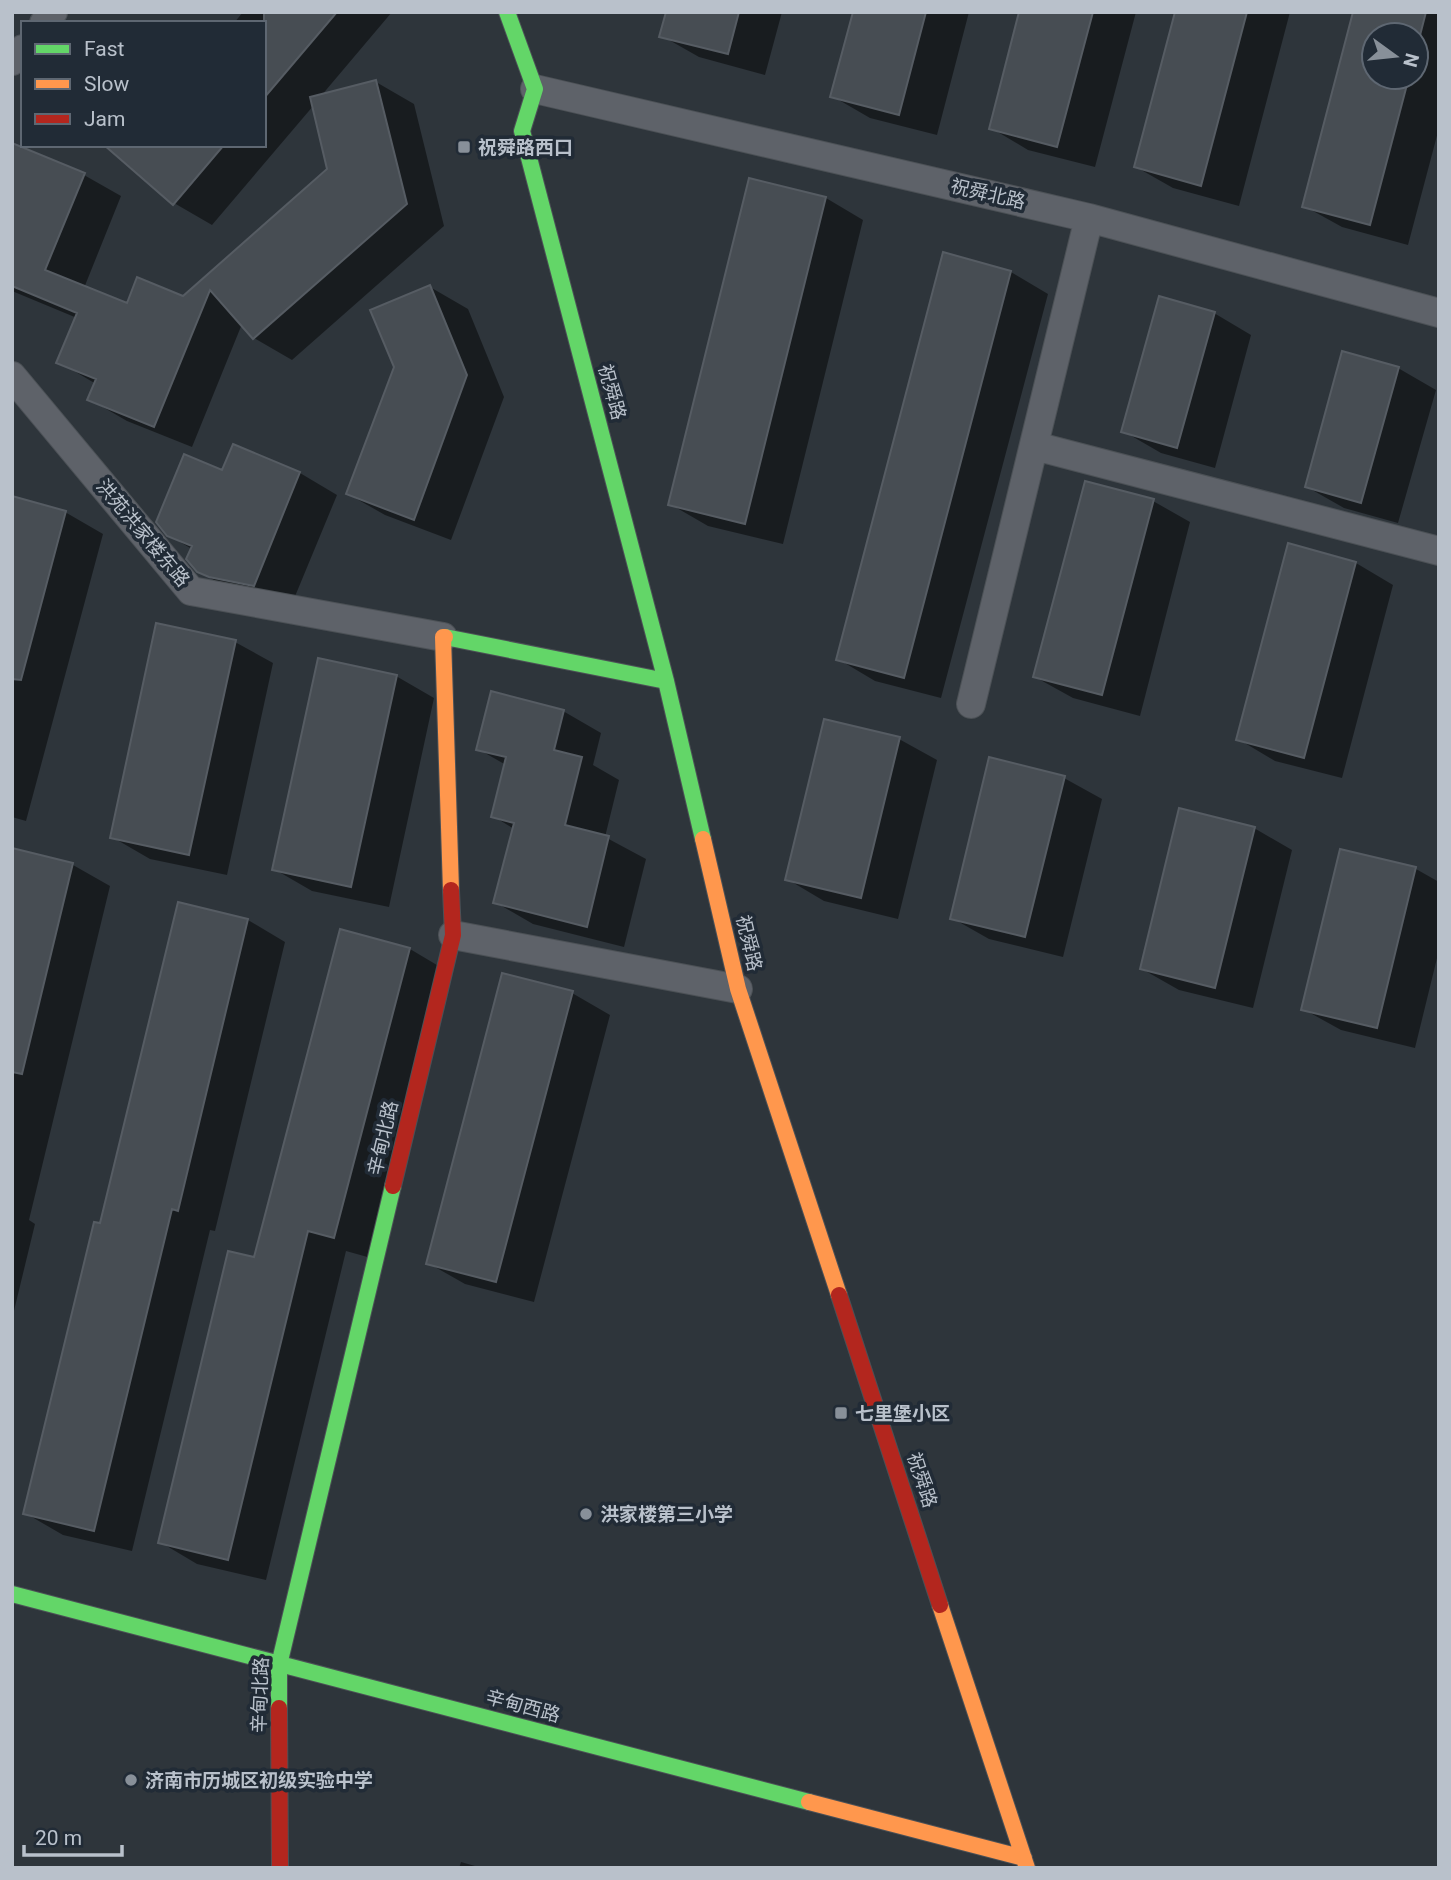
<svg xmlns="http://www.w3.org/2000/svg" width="1451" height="1880" viewBox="0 0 1451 1880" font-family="Roboto,'Noto Sans SC',sans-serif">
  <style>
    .shadow { fill: #0007; fill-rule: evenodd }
    .building { fill: #474d53; stroke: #565c63; stroke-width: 2 }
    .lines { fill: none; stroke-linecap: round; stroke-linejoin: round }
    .street-casing { stroke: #4c5156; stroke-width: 30 }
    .fast-casing { stroke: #4c5156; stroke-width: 18 }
    .slow-casing { stroke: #4c5156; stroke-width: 18 }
    .jam-casing { stroke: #4c5156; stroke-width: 18 }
    .street { stroke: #5e6269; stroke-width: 28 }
    .fast { stroke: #63d668; stroke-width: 16 }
    .slow { stroke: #ff974d; stroke-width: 16 }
    .jam { stroke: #b3261e; stroke-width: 16 }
    .poi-dot { fill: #889099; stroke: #212b36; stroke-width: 2.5 }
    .labels { text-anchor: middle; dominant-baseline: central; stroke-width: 7; stroke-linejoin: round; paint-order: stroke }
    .poi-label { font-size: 19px; font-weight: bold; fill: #b9c1cb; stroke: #212b36; text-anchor: start }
    .street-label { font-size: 19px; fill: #b9c1cb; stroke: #212b36 }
  </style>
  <rect width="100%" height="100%" fill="#2e353b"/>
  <path class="shadow" d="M 243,12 L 392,12 L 321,96 L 376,82 L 414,104 L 444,226 L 292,360 L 254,338 L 242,324 L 192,447 L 127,421 L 89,399 L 96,384 L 59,362 L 77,318 L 12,291 L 12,163 L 84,175 L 121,196 L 84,288 L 128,306 L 183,298 L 329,170 L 314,105 L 212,225 L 174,203 L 131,145 L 264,145 L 264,23 L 234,23 Z
    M 668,12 L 782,12 L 765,75 L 699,57 L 662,36 Z
    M 854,12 L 969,12 L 937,135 L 870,118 L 832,96 Z
    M 1021,12 L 1136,12 L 1095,167 L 1028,150 L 991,128 Z
    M 1177,12 L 1290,12 L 1239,206 L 1173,188 L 1136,167 Z
    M 1355,12 L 1439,12 L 1439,128 L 1408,245 L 1342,227 L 1304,206 ZM 1374,35 L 1416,35 L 1416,77 L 1374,77 Z
    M 750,180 L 826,198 L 863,220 L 783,544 L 708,526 L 670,504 Z
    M 1011,272 L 1048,294 L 941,698 L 875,681 L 838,659 Z
    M 430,287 L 468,309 L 504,397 L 451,540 L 385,515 L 348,494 Z
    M 1214,313 L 1251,335 L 1215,468 L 1161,453 L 1123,431 Z
    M 1398,368 L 1436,390 L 1398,523 L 1344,508 L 1307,487 Z
    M 234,446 L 300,473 L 337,495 L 291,606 L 237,593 L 198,571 L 192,549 L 168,535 L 223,472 Z
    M 12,498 L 65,512 L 103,534 L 26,821 L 12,817 Z
    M 1153,501 L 1190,522 L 1140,716 L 1073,698 L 1035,677 Z
    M 1356,563 L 1393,585 L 1342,778 L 1275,761 L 1238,739 Z
    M 235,642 L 273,663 L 227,875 L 150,859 L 112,837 Z
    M 396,676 L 434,698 L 389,907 L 312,891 L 274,869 Z
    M 563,711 L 601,733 L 593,765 L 619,780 L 605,837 L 646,859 L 624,947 L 533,924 L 495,902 L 514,829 L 493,816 L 506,765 L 478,749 Z
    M 899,739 L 937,760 L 898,919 L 824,901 L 787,879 Z
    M 1064,778 L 1102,799 L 1063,957 L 989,939 L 952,918 Z
    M 1254,828 L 1292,850 L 1253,1008 L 1179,990 L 1142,969 Z
    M 12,850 L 73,865 L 110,886 L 29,1220 L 35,1224 L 12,1319 Z
    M 1342,851 L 1416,869 L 1439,882 L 1439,950 L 1415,1048 L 1341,1030 L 1303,1009 Z
    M 179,904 L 248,920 L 285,942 L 215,1231 L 210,1230 L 132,1551 L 63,1535 L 25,1513 L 101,1225 Z
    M 410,949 L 447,971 L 371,1258 L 346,1251 L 266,1580 L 197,1564 L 160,1542 L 255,1259 Z
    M 572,993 L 610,1015 L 534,1302 L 465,1284 L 428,1263 Z
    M 461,1862 L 482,1868 L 459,1868 Z"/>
  <path class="building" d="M 264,12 L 337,12 L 264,98 Z
    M 666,12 L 739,12 L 728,54 L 659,37 Z
    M 853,12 L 926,12 L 899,115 L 830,97 Z
    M 1019,12 L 1093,12 L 1057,147 L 989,129 Z
    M 1175,12 L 1247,12 L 1201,186 L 1134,167 Z
    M 1353,12 L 1426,12 L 1416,51 L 1416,35 L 1374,35 L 1374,77 L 1409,77 L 1370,225 L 1302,207 Z
    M 376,80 L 407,204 L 253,339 L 210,290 L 154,427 L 87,400 L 96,379 L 56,363 L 77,313 L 12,286 L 12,143 L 85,173 L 45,270 L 127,303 L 137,277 L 183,296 L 327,169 L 310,97 Z
    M 104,145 L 224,145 L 173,205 Z
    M 749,178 L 826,197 L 745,524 L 668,505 Z
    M 943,252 L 1011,271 L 904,678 L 836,660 Z
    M 430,285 L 467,375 L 414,520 L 346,494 L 394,367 L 370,310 Z
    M 1159,296 L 1215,312 L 1177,448 L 1121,432 Z
    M 1342,351 L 1399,367 L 1361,503 L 1305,487 Z
    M 233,444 L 300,472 L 254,586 L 209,577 L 197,572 L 186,559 L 192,546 L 167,536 L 156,522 L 184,454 L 222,470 Z
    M 1085,481 L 1154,499 L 1102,695 L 1033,677 Z
    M 12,496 L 66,511 L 21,680 L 12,679 Z
    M 1288,543 L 1356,562 L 1304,758 L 1236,740 Z
    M 156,623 L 236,640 L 189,855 L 110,838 Z
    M 318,658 L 397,675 L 351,887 L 272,870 Z
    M 491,691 L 564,710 L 554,750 L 582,757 L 565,825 L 609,836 L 587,927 L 493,903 L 514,823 L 491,817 L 506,757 L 476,750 Z
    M 824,719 L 900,737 L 861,898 L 785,880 Z
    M 989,757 L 1065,776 L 1025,937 L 950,919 Z
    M 1179,808 L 1255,827 L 1215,988 L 1140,969 Z
    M 12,848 L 73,863 L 22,1074 L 12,1072 Z
    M 1340,849 L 1416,867 L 1377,1028 L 1301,1010 Z
    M 178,902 L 248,919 L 178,1211 L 172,1209 L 94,1531 L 23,1514 L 94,1222 L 100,1223 Z
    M 340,929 L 410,948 L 334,1238 L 308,1231 L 228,1560 L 158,1543 L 228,1251 L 254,1257 Z
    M 502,973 L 573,991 L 496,1282 L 426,1264 Z"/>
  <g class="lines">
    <g class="street-casing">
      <path id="street" d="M 44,23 L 53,12
        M 12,61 L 23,49
        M 535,89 L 1089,218 L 1439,313
        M 12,376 L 191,591 L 443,637
        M 1035,446 L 1439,551
        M 971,704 L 1089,218
        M 453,935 L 738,989"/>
    </g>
    <g class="fast-casing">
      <path id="fast" d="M 507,12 L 535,89 L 522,131 L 666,681 L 703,839
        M 445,637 L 666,681
        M 12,1594 L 809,1802
        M 279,1708 L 279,1665 L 393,1186"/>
    </g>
    <g class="slow-casing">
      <path id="slow" d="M 445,637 L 443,637 L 451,890
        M 703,839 L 738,989 L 839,1295
        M 940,1605 L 1027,1868
        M 809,1802 L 1024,1858"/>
    </g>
    <g class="jam-casing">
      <path id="jam" d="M 393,1186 L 453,935 L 451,890
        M 839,1295 L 940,1605
        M 279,1708 L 280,1868"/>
    </g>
    <use href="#street" class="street"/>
    <use href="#fast" class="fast"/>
    <use href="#slow" class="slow"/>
    <use href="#jam" class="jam"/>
  </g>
  <g class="poi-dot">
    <rect x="457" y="140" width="14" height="14" rx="3.5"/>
    <rect x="834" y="1406" width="14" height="14" rx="3.5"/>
    <circle cx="586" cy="1514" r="7"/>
    <circle cx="131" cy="1780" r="7"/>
  </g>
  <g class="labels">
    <g class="poi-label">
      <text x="478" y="147">祝舜路西口</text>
      <text x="855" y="1413">七里堡小区</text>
      <text x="600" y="1514">洪家楼第三小学</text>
      <text x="145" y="1780">济南市历城区初级实验中学</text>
    </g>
    <g class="street-label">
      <text transform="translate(988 194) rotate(13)">祝舜北路</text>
      <text transform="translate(612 392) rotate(75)">祝舜路</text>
      <text transform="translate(143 533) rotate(50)">洪苑洪家楼东路</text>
      <text transform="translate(749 943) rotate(77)">祝舜路</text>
      <text transform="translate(383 1138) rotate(-77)">辛甸北路</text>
      <text transform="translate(922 1480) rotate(72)">祝舜路</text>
      <text transform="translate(260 1695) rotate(-88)">辛甸北路</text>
      <text transform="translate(523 1706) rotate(15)">辛甸西路</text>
    </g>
  </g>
  <rect width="1451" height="1880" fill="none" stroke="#b9c1cb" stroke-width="28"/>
  <rect x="21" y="21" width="245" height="126" fill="#212b36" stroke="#5e6772" stroke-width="2"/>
  <rect x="35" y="44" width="35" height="10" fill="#63d668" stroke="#5e6772" stroke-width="2"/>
  <text x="84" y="56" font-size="21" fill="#b9c1cb">Fast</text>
  <rect x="35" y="79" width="35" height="10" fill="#ff974d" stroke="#5e6772" stroke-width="2"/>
  <text x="84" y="91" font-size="21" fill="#b9c1cb">Slow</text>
  <rect x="35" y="114" width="35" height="10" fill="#b3261e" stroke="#5e6772" stroke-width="2"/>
  <text x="84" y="126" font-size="21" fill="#b9c1cb">Jam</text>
  <g transform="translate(1395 56) rotate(105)"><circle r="33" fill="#212b36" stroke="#5e6772" stroke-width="2"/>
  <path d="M0-5L12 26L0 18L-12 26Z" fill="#889099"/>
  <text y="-10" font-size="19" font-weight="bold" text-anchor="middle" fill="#b9c1cb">N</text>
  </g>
  <path d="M24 1845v10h98v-10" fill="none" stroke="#b9c1cb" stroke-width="3.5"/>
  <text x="35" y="1845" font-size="21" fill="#b9c1cb" stroke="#212b36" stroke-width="5" paint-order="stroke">20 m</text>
</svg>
